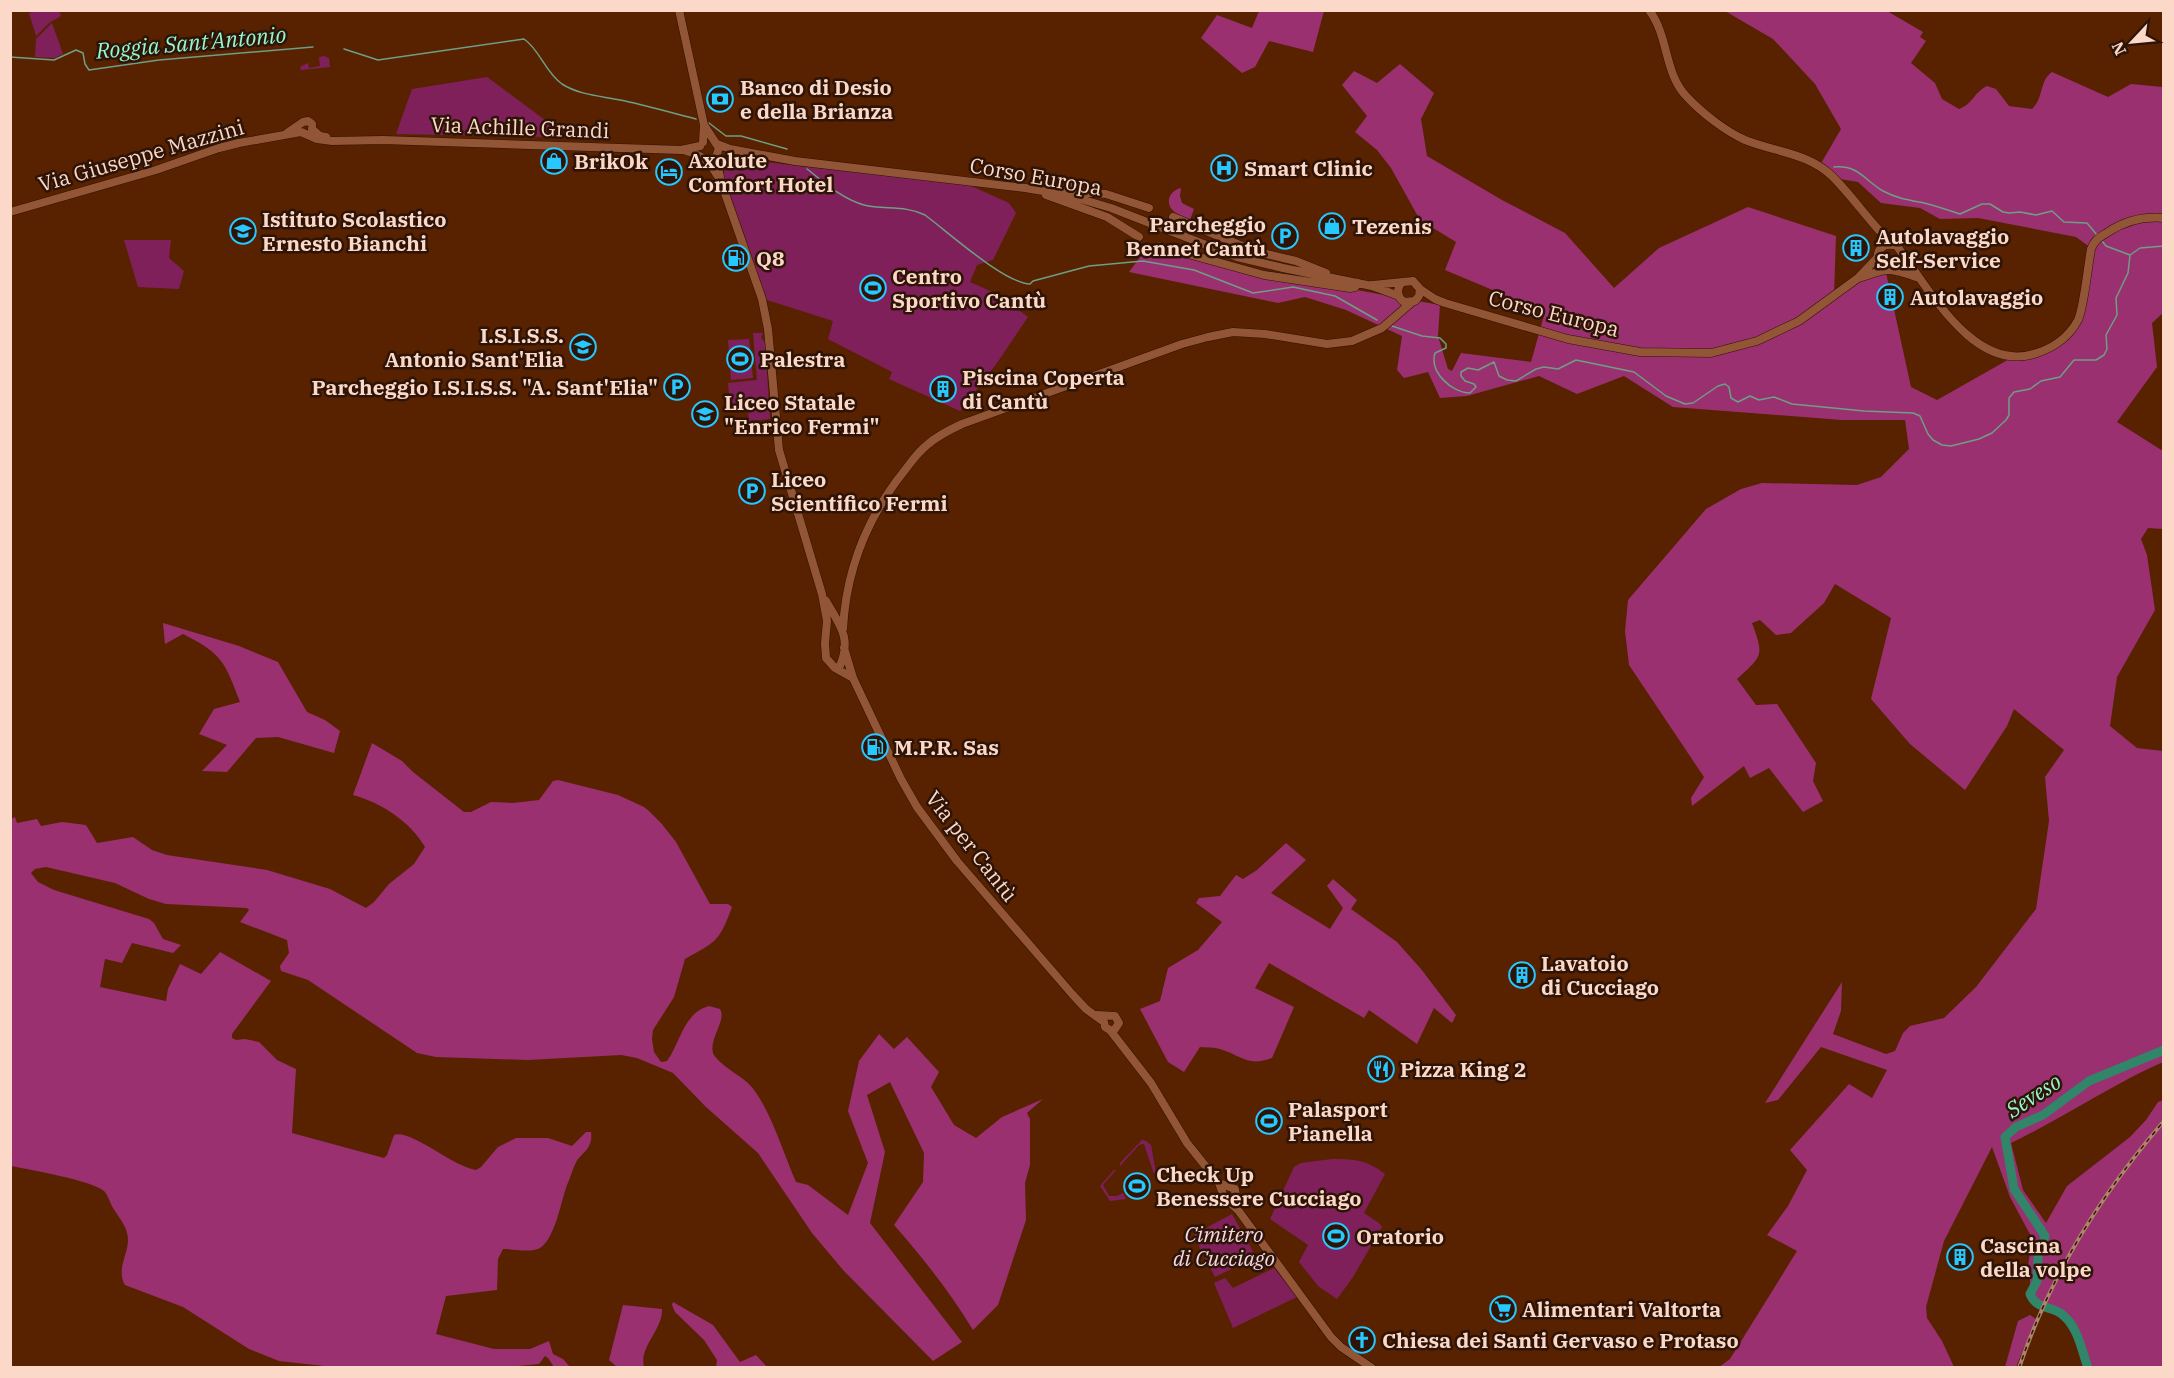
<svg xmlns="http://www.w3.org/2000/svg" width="2174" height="1378" viewBox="0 0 2174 1378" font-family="'IBM Plex Serif',serif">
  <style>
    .green { fill: #80205b }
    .forest { fill: #9a3070 }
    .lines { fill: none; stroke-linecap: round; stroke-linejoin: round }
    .stream { stroke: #6e9e85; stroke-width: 1.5 }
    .river { stroke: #318569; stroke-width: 9 }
    .secondary-casing { stroke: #301203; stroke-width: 9 }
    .secondary { stroke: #925636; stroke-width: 8 }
    .rail-casing { stroke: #af836a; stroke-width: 4 }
    .rail { stroke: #2d1407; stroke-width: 1.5; stroke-dasharray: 4.5; stroke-linecap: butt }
    .labels { text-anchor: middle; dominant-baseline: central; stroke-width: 5; stroke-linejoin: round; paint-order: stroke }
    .poi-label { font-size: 21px; font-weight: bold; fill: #fbd8c7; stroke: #2d1407; text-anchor: start }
    .street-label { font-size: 21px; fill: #fbd8c7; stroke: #2d1407 }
    .park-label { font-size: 21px; font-style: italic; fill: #f4d7e5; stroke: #2d1407 }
    .water-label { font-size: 22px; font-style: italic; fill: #93f9d2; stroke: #2d1407 }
  </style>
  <rect width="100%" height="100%" fill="#582100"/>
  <path class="green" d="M 35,11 L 59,11 L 61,16 L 49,23 L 36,36 L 29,13 Z
    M 52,23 L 63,54 L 54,58 L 35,57 L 36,39 Z
    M 324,56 L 329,58 L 330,67 L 301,70 L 300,67 L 308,63 L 309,68 L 320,66 L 319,57 Z
    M 487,77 L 553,126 L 554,137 L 396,134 L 412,89 Z
    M 738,159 L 969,185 L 1009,203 L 1016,213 L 993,260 L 977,265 L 970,282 L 997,294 L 1028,317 L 997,363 L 960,411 L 889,379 L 892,372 L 828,339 L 833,321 L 767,300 L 723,174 L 728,164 Z
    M 124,240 L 171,240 L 169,258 L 184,271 L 179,289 L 138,287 Z
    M 753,333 L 763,333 L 761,338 L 765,342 L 770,419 L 749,421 L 747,404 L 730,405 L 728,383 L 757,380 Z
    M 749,339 L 753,378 L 731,380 L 728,340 Z
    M 1142,1140 L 1146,1141 L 1151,1145 L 1156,1173 L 1154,1174 L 1144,1144 L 1139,1145 L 1120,1166 L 1120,1163 Z
    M 1332,1159 C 1355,1159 1367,1160 1385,1174 L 1364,1213 L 1379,1223 L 1382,1227 L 1353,1277 L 1337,1299 L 1318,1286 L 1299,1262 L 1308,1245 L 1270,1219 L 1294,1167 L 1301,1163 Z
    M 1114,1170 L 1116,1170 L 1103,1185 L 1109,1196 L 1117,1196 L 1123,1193 L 1126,1199 L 1110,1201 L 1100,1186 Z
    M 1232,1214 L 1256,1257 L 1215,1277 L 1193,1235 Z
    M 1274,1268 L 1297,1297 L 1233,1328 L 1214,1283 L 1225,1278 L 1233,1288 Z"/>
  <path class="forest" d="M 1259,11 L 1324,11 L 1313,52 L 1269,41 L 1255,67 L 1242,73 L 1201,38 L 1217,15 L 1252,28 Z
    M 1725,11 L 1887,11 L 1923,32 L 1920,37 L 1926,41 L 1911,63 L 1935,83 L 1942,99 L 1959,109 C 1973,104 1974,92 1987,86 L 1996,89 L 2009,106 L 2032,109 C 2044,98 2039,81 2052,72 L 2108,97 L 2131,84 L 2163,87 L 2164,312 L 2152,323 L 2157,367 L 2117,422 L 2163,451 L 2163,529 L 2148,528 L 2141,539 L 2147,555 L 2155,610 L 2117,677 L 2110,726 L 2137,748 L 2163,751 L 2163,1062 C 2111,1085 2063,1118 2011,1143 L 2023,1190 L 2046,1223 L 2067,1186 L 2130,1137 L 2146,1120 L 2158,1102 L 2163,1100 L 2163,1367 L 2092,1367 L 2081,1341 L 2066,1317 L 2060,1312 L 2038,1306 L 2032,1298 L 2028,1266 L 2032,1238 L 2010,1197 L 1992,1147 L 1944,1241 L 1926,1307 L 1927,1318 L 1942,1341 L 1954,1367 L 1875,1368 L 1875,1366 L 1873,1368 L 1719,1367 L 1730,1359 L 1797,1251 L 1767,1235 L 1788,1206 L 1807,1170 L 1790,1150 L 1849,1084 L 1872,1098 L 1887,1070 L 1821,1047 L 1778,1100 L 1765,1103 L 1842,982 L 1841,1011 L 1833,1034 L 1886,1054 L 1895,1051 L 1903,1033 L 1910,1026 L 1944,1018 L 1976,987 L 2036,909 L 2049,821 L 2045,777 L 2064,750 L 2014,709 L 2007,726 L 1965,790 L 1910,744 L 1871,699 L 1891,618 L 1835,584 L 1824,603 L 1791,633 L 1776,635 L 1760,620 L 1752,623 C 1764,656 1763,655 1737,679 L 1756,705 L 1777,704 L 1816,763 L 1813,781 L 1823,801 L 1803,812 L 1769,768 L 1750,778 L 1744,766 L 1692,806 L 1691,798 L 1704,777 L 1629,665 L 1625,631 L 1628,600 L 1706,509 L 1741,489 L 1762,483 L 1857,485 L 1881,477 L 1909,449 L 1905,420 L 1842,420 L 1673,407 L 1624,376 L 1577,394 L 1539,376 L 1467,396 L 1440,398 L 1428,372 L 1404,378 L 1397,370 L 1402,336 L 1346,310 L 1305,297 L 1278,303 L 1129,272 L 1149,245 L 1159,246 L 1312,282 L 1440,305 L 1438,336 L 1448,369 L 1452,371 L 1461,353 L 1531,362 L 1545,312 L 1445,270 L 1456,242 L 1420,220 L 1391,168 L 1377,150 L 1355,132 L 1367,116 L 1342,85 L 1354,71 L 1377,83 L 1400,64 L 1434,93 L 1421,119 L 1427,156 L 1502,200 L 1565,233 L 1614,288 L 1659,248 L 1748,207 L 1836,236 L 1834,296 L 1885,268 L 1911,387 L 1937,400 L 2013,357 L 2051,348 L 2079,318 L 2091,248 L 2076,237 L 1978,218 L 1940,219 L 1920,208 L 1881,203 L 1858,182 L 1834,178 L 1820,165 L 1841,129 L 1815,84 L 1773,39 Z
    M 1181,188 L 1180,196 L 1182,203 L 1194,209 L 1190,220 C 1185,218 1180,216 1176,213 C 1164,205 1168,191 1181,188 Z
    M 163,623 L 239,646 L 278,662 L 307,712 L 325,720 L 340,731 L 334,753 L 278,737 L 256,738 L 227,772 L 202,771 L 227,745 L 199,734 L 214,709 L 240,702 C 225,663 223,654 183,634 L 165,644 Z
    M 372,743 L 402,761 L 413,772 L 464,812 L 471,812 L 491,802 L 513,803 L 539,800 L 553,781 L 558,780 L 618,795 L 644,807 L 649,811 L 661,823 L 676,842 L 710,904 L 728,904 L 732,907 C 719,942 717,941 685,959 L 674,997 L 653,1030 L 652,1039 L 654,1052 L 661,1062 L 667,1061 C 680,1044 683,1013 709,1006 L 720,1009 C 727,1020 709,1038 713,1053 C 717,1063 739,1075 748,1083 C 769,1104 783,1153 796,1182 L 808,1185 L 848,1215 L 868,1163 L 848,1111 L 859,1061 L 879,1034 L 894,1049 L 907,1037 L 939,1072 L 931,1087 L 954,1125 L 976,1138 L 1002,1117 L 1043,1099 L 1027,1113 L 1030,1119 L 1030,1165 L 1025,1183 L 1026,1220 L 998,1305 L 973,1330 C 950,1292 923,1258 894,1225 L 923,1182 L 924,1153 L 890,1082 L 867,1095 L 885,1152 L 870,1223 L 962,1342 L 933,1361 L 843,1270 L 812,1233 L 758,1153 L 706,1107 L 673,1073 L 637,1058 L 621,1055 L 528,1060 L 436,1057 L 417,1053 L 308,980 L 281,971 L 280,966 L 289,953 L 287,940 L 240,922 L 249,910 L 247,908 L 166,904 L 149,899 L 115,883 L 46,867 L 35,869 L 31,873 L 38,882 L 54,890 L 149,919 L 154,923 L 163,939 L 181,945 L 173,953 L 132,943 L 122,963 L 105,959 L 100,987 L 166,1001 L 168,989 L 180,964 L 201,974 L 220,952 L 271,981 L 232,1034 L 232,1038 L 236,1040 L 245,1039 L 259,1042 L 277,1060 L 296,1069 L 292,1133 L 384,1158 L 387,1155 L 394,1135 C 411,1129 453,1167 476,1170 L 481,1167 L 498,1147 L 516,1138 L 548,1138 L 572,1146 L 586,1132 L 591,1132 C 593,1146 586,1150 578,1159 C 573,1166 571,1177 567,1185 C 561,1201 555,1239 540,1248 C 530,1253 514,1249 503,1249 L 498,1259 L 497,1290 L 446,1296 L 436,1334 L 494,1349 L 530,1349 L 549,1341 L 553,1354 L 563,1359 L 570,1367 L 554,1367 L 548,1358 L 545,1356 L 539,1364 L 499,1368 L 342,1368 L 279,1361 L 249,1349 L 183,1307 L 125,1285 C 116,1271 128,1254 128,1240 C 128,1229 121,1220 115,1211 C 110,1205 109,1196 104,1191 C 91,1180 30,1170 11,1166 L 11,819 L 15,817 L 17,823 L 37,819 L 41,826 L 62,822 L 86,825 L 97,843 L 133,837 L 152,850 L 167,855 L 267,870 L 330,889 L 366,908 L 374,902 L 389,884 L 414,864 L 425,847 C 410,821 381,803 353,795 Z
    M 1286,843 L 1306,860 L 1271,893 L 1330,929 L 1343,908 L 1327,886 L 1333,879 L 1357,900 L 1351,909 L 1397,942 L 1421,969 L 1456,1015 L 1452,1023 L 1434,1008 L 1417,1044 L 1369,1010 L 1364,1018 L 1269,963 L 1255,988 L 1294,1007 L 1272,1058 C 1248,1067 1242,1056 1220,1049 C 1214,1047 1207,1048 1200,1047 L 1184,1072 L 1168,1062 L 1140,1009 L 1160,1001 L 1168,968 L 1198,950 L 1222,922 L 1196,903 L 1199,898 L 1220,896 L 1236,875 L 1243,879 L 1257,870 Z
    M 673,1302 L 713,1325 L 740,1362 L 756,1355 L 767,1367 L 716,1367 L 717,1360 L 704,1340 L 675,1312 L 672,1305 Z
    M 623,1305 L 662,1309 C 663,1330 639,1346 644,1367 L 617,1367 L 609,1360 Z
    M 2030,1315 L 2036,1319 L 2016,1367 L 2005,1367 L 2018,1321 Z"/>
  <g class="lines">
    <path class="stream" d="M 344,49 L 378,60 L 524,39 C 540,50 545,72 562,84 C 579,95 601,96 620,100 C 646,105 671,113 696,119
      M 10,57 L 54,60 L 76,50 L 83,53 L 85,64 L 89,70 L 159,60 L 313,47
      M 709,123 L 726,136 L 741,136 L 787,149
      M 1834,167 C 1859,165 1864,180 1883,191 C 1896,198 1909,200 1924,203 C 1936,206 1948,210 1960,214 L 1982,204 L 1990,204 L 2003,212 L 2009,213 L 2020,212 L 2036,215 L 2052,211 L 2064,222 L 2087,223 L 2097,235
      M 807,169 C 824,182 842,199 864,205 C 884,210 905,205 925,215 C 948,232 1004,283 1030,284 L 1033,281 L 1089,266 L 1143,261 L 1194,270 L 1253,293 L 1293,287 L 1335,296 L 1377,320
      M 2102,241 L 2106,246 L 2130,255
      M 1392,326 L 1422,336 L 1440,338 L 1446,344 L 1446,348 L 1435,353 C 1429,372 1452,393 1470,393 L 1476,387 L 1474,384 L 1465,381 L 1461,376 L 1461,372 L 1468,368 L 1478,370 L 1494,362 L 1499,376 L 1507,380 L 1516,381 L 1536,369 L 1544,367 L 1558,369 L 1576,360 L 1634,372 L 1666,396 L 1685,404 L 1693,403 L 1718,386 L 1725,384 L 1729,387 L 1731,398 L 1738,402 L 1750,396 L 1759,400 L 1774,397 L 1792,404 L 1864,411 L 1913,413 L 1920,416 L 1928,434 L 1933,440 L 1942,445 L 1951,446 L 1979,439 L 1992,433 L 2006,420 L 2009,415 L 2009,398 L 2014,392 L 2030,389 L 2041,381 L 2060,377 L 2074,360 L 2096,360 L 2104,355 L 2107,349 L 2106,335 L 2117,315 L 2116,298 L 2128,273 L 2130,255 L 2140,248 L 2164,246"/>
    <path class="river" d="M 2088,1368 C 2082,1351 2078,1328 2064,1316 C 2053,1305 2037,1311 2030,1294 L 2037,1281 L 2038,1256 L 2045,1236 L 2014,1189 L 2005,1137 L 2016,1127 L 2043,1115 L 2089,1081 L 2164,1050"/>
    <g class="secondary-casing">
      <path id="secondary" d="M 679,10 L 704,125 L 719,148 L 716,157 L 706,160
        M 1649,10 C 1669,36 1664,74 1687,97 C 1702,113 1725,131 1745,140 C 1775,152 1808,153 1832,176 C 1848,192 1862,211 1877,228 C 1883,235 1894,242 1899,249 C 1930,290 1975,375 2037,353 C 2055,347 2069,337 2078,320 C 2084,307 2088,265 2091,249 C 2095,239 2099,238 2108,232 C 2125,221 2143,216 2164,218
        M 287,133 L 303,122 L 308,121 L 312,124 L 312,129 L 320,136 L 326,137
        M 703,142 L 704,125
        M 717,144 L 730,149 L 795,161 L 1025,188 L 1067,195 L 1111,208 L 1237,257 L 1283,268 L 1372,286 L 1399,296
        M 683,150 C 701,155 707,158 717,175
        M 716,157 L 721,182 L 762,299 L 768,329 L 779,450 L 822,594 L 827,621 L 825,643 L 826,658 L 835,668 L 853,678
        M 1070,183 L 1076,186 L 1080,191
        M 1059,190 L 1106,194 L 1149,208
        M 1046,195 L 1107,217 L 1139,237
        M 10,212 L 156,170 L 219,148 L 239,143 L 301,132 L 317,139 L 332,141 L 383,140 L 681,150 L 700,146
        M 1173,217 L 1254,251 L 1296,261 L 1326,273
        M 1159,246 L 1264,275 L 1350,288 L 1355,287 L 1358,283
        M 1878,261 C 1876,250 1883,243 1893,245
        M 1859,278 C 1887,268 1889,267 1916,277
        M 1373,285 L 1413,281 L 1420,289 L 1419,296 L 1415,301 L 1404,302 C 1397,297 1396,289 1402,282
        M 1420,289 L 1435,299 L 1445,303 L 1568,339 L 1640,352 L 1711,353 L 1757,341 L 1799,321 L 1858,278 L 1877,258
        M 826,601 C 839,624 853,638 839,668
        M 843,629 C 846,570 868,516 905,470 C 912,461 918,452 927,445 C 937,436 949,430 962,424 L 1182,344 L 1208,337 L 1233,332 L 1265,334 L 1327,344 L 1352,341 L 1382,328 L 1411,303
        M 844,648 L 853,678 L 901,779 L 917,807 L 957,861 L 1072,994 L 1086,1009 L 1104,1022 L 1105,1027 L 1110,1030 L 1151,1083 L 1187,1143 L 1219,1183 L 1224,1197 L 1238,1210 L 1331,1337 L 1341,1347 L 1372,1368
        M 1096,1015 L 1115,1016 L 1119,1023 L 1115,1029
        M 1219,1183 L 1235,1189 L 1237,1208"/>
    </g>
    <use href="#secondary" class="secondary"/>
    <g class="rail-casing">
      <path id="rail" d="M 2019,1368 C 2050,1276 2101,1194 2164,1121"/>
    </g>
    <use href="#rail" class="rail"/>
  </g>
  <defs>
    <g id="bank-ring" transform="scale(1.35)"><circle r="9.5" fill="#2d1407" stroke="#27c8ff" stroke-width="1.5"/><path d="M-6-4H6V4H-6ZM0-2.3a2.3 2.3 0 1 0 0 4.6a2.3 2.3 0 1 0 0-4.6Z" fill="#27c8ff"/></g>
    <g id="shop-ring" transform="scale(1.35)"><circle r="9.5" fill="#2d1407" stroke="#27c8ff" stroke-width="1.5"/><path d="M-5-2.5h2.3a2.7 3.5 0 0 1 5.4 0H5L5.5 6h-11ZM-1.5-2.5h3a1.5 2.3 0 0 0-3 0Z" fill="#27c8ff"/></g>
    <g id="hospital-ring" transform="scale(1.35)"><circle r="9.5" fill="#2d1407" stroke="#27c8ff" stroke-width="1.5"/><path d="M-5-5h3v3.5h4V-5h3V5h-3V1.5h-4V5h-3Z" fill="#27c8ff"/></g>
    <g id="hotel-ring" transform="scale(1.35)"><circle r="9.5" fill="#2d1407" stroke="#27c8ff" stroke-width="1.5"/><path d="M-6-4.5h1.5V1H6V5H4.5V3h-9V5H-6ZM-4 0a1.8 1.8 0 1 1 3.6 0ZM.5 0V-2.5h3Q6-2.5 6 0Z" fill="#27c8ff"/></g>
    <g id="school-ring" transform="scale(1.35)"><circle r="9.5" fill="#2d1407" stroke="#27c8ff" stroke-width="1.5"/><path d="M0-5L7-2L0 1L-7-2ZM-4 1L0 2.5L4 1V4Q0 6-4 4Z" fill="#27c8ff"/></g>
    <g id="parking-ring" transform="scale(1.35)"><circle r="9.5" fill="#2d1407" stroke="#27c8ff" stroke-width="1.5"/><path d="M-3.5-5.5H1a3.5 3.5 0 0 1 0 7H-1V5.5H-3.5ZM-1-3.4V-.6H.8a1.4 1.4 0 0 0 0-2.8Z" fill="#27c8ff"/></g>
    <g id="building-ring" transform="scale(1.35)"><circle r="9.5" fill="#2d1407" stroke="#27c8ff" stroke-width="1.5"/><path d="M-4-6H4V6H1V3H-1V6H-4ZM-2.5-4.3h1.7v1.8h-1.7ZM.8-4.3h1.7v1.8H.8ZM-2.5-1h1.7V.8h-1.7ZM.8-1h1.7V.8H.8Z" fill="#27c8ff"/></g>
    <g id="fuel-ring" transform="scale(1.35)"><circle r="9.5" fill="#2d1407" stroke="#27c8ff" stroke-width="1.5"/><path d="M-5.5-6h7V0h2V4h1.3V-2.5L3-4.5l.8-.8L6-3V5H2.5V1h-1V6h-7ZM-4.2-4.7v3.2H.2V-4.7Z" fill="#27c8ff"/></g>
    <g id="stadium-ring" transform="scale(1.35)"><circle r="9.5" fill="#2d1407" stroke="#27c8ff" stroke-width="1.5"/><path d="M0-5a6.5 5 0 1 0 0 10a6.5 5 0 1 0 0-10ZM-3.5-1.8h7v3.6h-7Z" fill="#27c8ff"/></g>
    <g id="restaurant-ring" transform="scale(1.35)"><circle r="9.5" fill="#2d1407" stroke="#27c8ff" stroke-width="1.5"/><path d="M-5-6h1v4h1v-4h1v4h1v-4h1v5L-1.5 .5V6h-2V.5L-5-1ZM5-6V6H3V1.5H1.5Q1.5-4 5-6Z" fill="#27c8ff"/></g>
    <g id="supermarket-ring" transform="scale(1.35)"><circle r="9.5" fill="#2d1407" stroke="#27c8ff" stroke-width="1.5"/><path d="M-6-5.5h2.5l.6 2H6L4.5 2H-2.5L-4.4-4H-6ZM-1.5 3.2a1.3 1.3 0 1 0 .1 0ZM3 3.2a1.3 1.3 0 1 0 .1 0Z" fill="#27c8ff"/></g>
    <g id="church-ring" transform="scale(1.35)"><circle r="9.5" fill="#2d1407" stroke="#27c8ff" stroke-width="1.5"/><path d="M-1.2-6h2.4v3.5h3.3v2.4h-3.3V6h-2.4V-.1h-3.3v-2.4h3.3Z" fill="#27c8ff"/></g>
  </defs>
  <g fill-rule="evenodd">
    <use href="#bank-ring" x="720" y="99"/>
    <use href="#shop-ring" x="554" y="161"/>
    <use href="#hospital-ring" x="1224" y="168"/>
    <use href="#hotel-ring" x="669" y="172"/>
    <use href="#shop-ring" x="1332" y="226"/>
    <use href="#school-ring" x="243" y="231"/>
    <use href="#parking-ring" x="1285" y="236"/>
    <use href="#building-ring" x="1856" y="248"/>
    <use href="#fuel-ring" x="736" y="258"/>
    <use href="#stadium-ring" x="873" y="288"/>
    <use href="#building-ring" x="1890" y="297"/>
    <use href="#school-ring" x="583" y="347"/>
    <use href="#stadium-ring" x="740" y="359"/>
    <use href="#parking-ring" x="677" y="387"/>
    <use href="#building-ring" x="943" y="389"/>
    <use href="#school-ring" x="705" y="414"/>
    <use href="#parking-ring" x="752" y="491"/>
    <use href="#fuel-ring" x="875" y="747"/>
    <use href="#building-ring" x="1522" y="975"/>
    <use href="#restaurant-ring" x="1381" y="1069"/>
    <use href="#stadium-ring" x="1269" y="1121"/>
    <use href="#stadium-ring" x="1137" y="1186"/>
    <use href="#stadium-ring" x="1336" y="1236"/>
    <use href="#building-ring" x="1960" y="1257"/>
    <use href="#supermarket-ring" x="1503" y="1309"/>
    <use href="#church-ring" x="1362" y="1340"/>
  </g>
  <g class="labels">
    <g class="poi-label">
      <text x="740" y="87">Banco di Desio<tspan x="740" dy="24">e della Brianza</tspan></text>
      <text x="688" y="160">Axolute<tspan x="688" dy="24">Comfort Hotel</tspan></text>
      <text x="574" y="161">BrikOk</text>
      <text x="1244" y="168">Smart Clinic</text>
      <text x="262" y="219">Istituto Scolastico<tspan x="262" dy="24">Ernesto Bianchi</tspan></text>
      <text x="1266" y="224" text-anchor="end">Parcheggio<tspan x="1266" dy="24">Bennet Cantù</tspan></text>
      <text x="1352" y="226">Tezenis</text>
      <text x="1876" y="236">Autolavaggio<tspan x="1876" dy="24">Self-Service</tspan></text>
      <text x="756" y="258">Q8</text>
      <text x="892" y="276">Centro<tspan x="892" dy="24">Sportivo Cantù</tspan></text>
      <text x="1910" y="297">Autolavaggio</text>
      <text x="564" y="335" text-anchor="end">I.S.I.S.S.<tspan x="564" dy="24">Antonio Sant'Elia</tspan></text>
      <text x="760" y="359">Palestra</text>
      <text x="962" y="377">Piscina Coperta<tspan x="962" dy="24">di Cantù</tspan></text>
      <text x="658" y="387" text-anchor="end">Parcheggio I.S.I.S.S. "A. Sant'Elia"</text>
      <text x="724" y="402">Liceo Statale<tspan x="724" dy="24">"Enrico Fermi"</tspan></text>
      <text x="771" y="479">Liceo<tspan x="771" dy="24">Scientifico Fermi</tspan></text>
      <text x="894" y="747">M.P.R. Sas</text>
      <text x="1541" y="963">Lavatoio<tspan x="1541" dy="24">di Cucciago</tspan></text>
      <text x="1400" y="1069">Pizza King 2</text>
      <text x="1288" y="1109">Palasport<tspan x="1288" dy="24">Pianella</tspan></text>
      <text x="1156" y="1174">Check Up<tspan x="1156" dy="24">Benessere Cucciago</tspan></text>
      <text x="1356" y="1236">Oratorio</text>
      <text x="1980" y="1245">Cascina<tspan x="1980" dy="24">della volpe</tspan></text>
      <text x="1522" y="1309">Alimentari Valtorta</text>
      <text x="1382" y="1340">Chiesa dei Santi Gervaso e Protaso</text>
    </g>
    <g class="street-label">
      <text transform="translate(520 127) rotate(2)">Via Achille Grandi</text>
      <text transform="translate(141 155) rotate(-16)">Via Giuseppe Mazzini</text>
      <text transform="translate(1036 176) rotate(10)">Corso Europa</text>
      <text transform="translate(1554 313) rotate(14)">Corso Europa</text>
      <text transform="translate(972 846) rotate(52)">Via per Cantù</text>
    </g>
    <g class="park-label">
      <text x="1224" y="1234">Cimitero<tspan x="1224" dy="24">di Cucciago</tspan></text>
    </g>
    <g class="water-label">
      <text transform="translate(191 42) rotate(-5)">Roggia Sant'Antonio</text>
      <text transform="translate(2033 1095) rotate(-33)">Seveso</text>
    </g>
  </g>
  <rect width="2174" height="1378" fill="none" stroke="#fbd8c7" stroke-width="24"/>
  <g transform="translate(2132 42) rotate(244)" stroke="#2d1407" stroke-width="4.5" paint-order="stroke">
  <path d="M0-4.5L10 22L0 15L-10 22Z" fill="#fbd8c7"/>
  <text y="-9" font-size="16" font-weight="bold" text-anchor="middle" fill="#fbd8c7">N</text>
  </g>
</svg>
